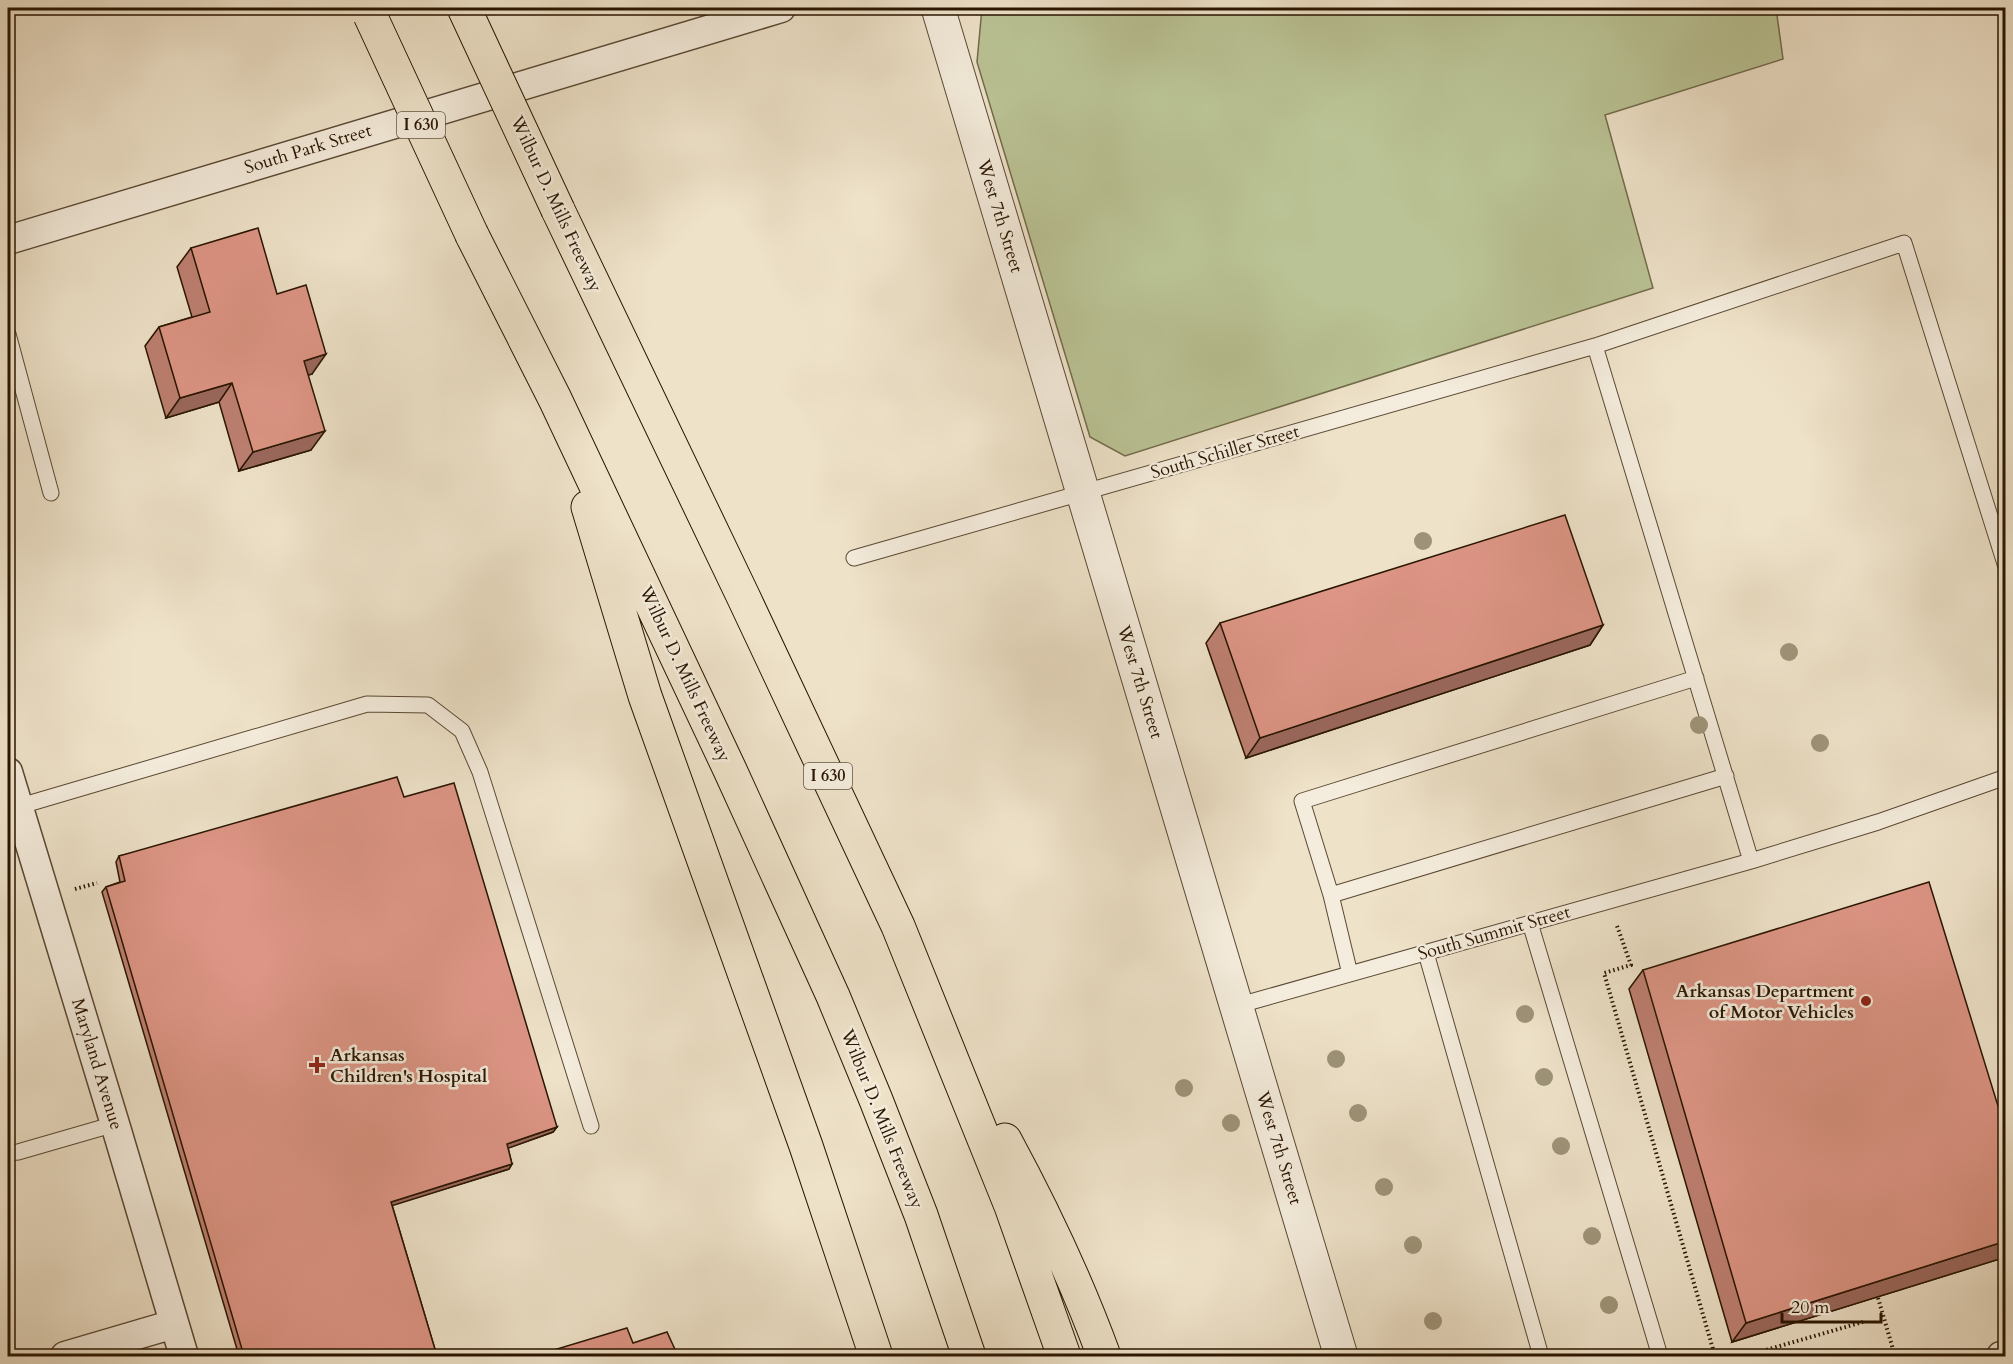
<svg xmlns="http://www.w3.org/2000/svg" width="2013" height="1364" viewBox="0 0 2013 1364" font-family="Cardo,serif">
  <style>
    .grass { fill: #bac395; stroke: #726c4b; stroke-width: 1.5 }
    .lines { fill: none; stroke-linecap: round; stroke-linejoin: round }
    .service-casing { stroke: #5a4833; stroke-width: 17 }
    .minor-casing { stroke: #5a4833; stroke-width: 31 }
    .tertiary-casing { stroke: #5a4833; stroke-width: 35 }
    .motorway-casing { stroke: #291501; stroke-width: 35 }
    .path { stroke: #291501; stroke-width: 4; stroke-dasharray: 1.5 3; stroke-linecap: butt }
    .service { stroke: #f4ecdc; stroke-width: 15 }
    .minor { stroke: #f4ecdc; stroke-width: 28 }
    .tertiary { stroke: #f4ecdc; stroke-width: 33 }
    .motorway { stroke: #eee2c9; stroke-width: 33 }
    .motorway-bridge-casing { stroke: #291501; stroke-width: 35; stroke-linecap: butt }
    .motorway-bridge { stroke: #eee2c9; stroke-width: 33 }
    .tree { fill: #9e9378 }
    .wall { fill: #be8072; stroke: #291501; stroke-width: 1.5 }
    .shaded-wall { fill: #9b685d; stroke: #291501; stroke-width: 1.5 }
    .building { fill: #dd9585; stroke: #291501; stroke-width: 1.5 }
    .poi-dot { fill: #8f2418; stroke: #f4ecdc; stroke-width: 2 }
    .labels { text-anchor: middle; dominant-baseline: central; stroke-width: 5; stroke-linejoin: round; paint-order: stroke }
    .shield { fill: #f4ecdc; stroke: #665643; stroke-width: 1.5 }
    .shield-label { font-size: 16px; font-weight: bold; fill: #291501 }
    .street-label { font-size: 18px; fill: #291501; stroke: #f4ecdc }
    .poi-label { font-size: 18px; font-weight: bold; fill: #291501; stroke: #f4ecdc; text-anchor: end }
  </style>
  <rect width="100%" height="100%" fill="#eee2c9"/>
  <filter id="stains"><feTurbulence type="fractalNoise" baseFrequency=".00333" numOctaves="4"/><feColorMatrix values="0 0 0 0 .2 0 0 0 0 .09 0 0 0 0 .02 0 0 0 .5 -.17"/></filter>
  <radialGradient id="worn" r=".72"><stop offset=".6" stop-color="#630" stop-opacity="0"/><stop offset="1" stop-color="#630" stop-opacity=".3"/></radialGradient>
  <path class="grass" d="M 982,8 L 1776,8 L 1783,59 L 1605,115 L 1653,288 L 1125,456 L 1090,437 L 977,62 Z"/>
  <g class="lines">
    <g class="service-casing">
      <path id="service" d="M 8,334 L 51,493
        M 854,558 L 1595,346
        M 17,807 L 367,704 L 428,705 L 462,731 L 480,772 L 591,1126
        M 1751,861 L 1595,346 L 1904,243 L 2006,567
        M 1331,895 L 1302,801 L 1696,678
        M 1530,923 L 1660,1356
        M 1426,953 L 1541,1356
        M 1350,974 L 1331,895 L 1726,776
        M 1236,1006 L 1751,861 L 1878,822 L 2006,777
        M 8,1153 L 18,1152 L 115,1124"/>
    </g>
    <g class="minor-casing">
      <path id="minor" d="M 8,240 L 781,8
        M 8,772 L 115,1124 L 184,1356
        M 65,1356 L 174,1324
        M 2001,1356 L 2006,1355"/>
    </g>
    <g class="tertiary-casing">
      <path id="tertiary" d="M 938,8 L 1341,1356"/>
    </g>
    <g class="motorway-casing">
      <path id="motorway" d="M 558,210 L 743,596 L 898,926 L 1011,1206 L 1064,1356
        M 472,235 L 555,399 L 730,770 L 833,996 L 876,1100 L 921,1215 L 969,1356
        M 588,507 L 645,696 L 806,1146 L 876,1356
        M 1005,1140 C 1043,1210 1077,1282 1104,1356"/>
    </g>
    <path class="path" d="M 75,889 L 97,883
      M 1617,926 L 1631,965 L 1604,973 L 1715,1356
      M 1878,1298 L 1895,1356
      M 1745,1356 L 1863,1322"/>
    <use href="#service" class="service"/>
    <use href="#minor" class="minor"/>
    <use href="#tertiary" class="tertiary"/>
    <use href="#motorway" class="motorway"/>
    <g class="motorway-bridge-casing">
      <path id="motorway-bridge" d="M 464,8 L 558,210
        M 370,15 L 472,235"/>
    </g>
    <use href="#motorway-bridge" class="motorway-bridge"/>
  </g>
  <g class="tree">
    <circle cx="1423" cy="541" r="9"/>
    <circle cx="1789" cy="652" r="9"/>
    <circle cx="1699" cy="725" r="9"/>
    <circle cx="1820" cy="743" r="9"/>
    <circle cx="1525" cy="1014" r="9"/>
    <circle cx="1336" cy="1059" r="9"/>
    <circle cx="1544" cy="1077" r="9"/>
    <circle cx="1184" cy="1088" r="9"/>
    <circle cx="1358" cy="1113" r="9"/>
    <circle cx="1231" cy="1123" r="9"/>
    <circle cx="1561" cy="1146" r="9"/>
    <circle cx="1384" cy="1187" r="9"/>
    <circle cx="1592" cy="1236" r="9"/>
    <circle cx="1413" cy="1245" r="9"/>
    <circle cx="1609" cy="1305" r="9"/>
    <circle cx="1433" cy="1321" r="9"/>
  </g>
  <path class="wall" d="M 191,248 L 277,294 L 312,374 L 308,375 L 311,450 L 239,471 L 219,402 L 166,418 L 145,346 L 159,327 L 192,317 L 177,267 Z
    M 1220,623 L 1603,625 L 1590,645 L 1246,758 L 1206,643 Z
    M 404,797 L 557,1127 L 553,1132 L 508,1148 L 512,1164 L 509,1169 L 392,1205 L 437,1356 L 239,1356 L 102,892 L 106,887 L 120,882 L 116,862 L 119,856 Z
    M 1643,970 L 2006,1132 L 2006,1257 L 1732,1342 L 1629,989 Z"/>
  <path class="shaded-wall" d="M 326,354 L 312,374 L 290,380 L 304,361 Z
    M 232,383 L 219,402 L 166,418 L 180,398 Z
    M 325,431 L 311,450 L 239,471 L 253,452 Z
    M 1603,625 L 1590,645 L 1246,758 L 1260,738 Z
    M 557,1127 L 553,1132 L 503,1150 L 507,1144 Z
    M 512,1164 L 509,1169 L 388,1207 L 391,1202 Z
    M 2006,1241 L 2006,1257 L 1732,1342 L 1746,1323 Z"/>
  <path class="building" d="M 258,228 L 277,294 L 306,285 L 326,354 L 304,361 L 325,431 L 253,452 L 232,383 L 180,398 L 159,327 L 210,312 L 191,248 Z
    M 1565,515 L 1603,625 L 1260,738 L 1220,623 Z
    M 397,777 L 404,797 L 454,783 L 557,1127 L 507,1144 L 512,1164 L 391,1202 L 437,1356 L 244,1356 L 106,887 L 125,881 L 119,856 Z
    M 1929,882 L 2006,1132 L 2006,1241 L 1746,1323 L 1643,970 Z
    M 627,1328 L 633,1343 L 667,1332 L 678,1356 L 521,1356 L 542,1351 L 544,1353 Z"/>
  <g class="poi-dot">
    <circle cx="1866" cy="1001" r="6"/>
    <path d="M314 1056h6v6h6v6h-6v6h-6v-6h-6v-6h6z"/>
  </g>
  <g class="labels">
    <g class="shield">
      <rect x="397" y="112" width="48" height="26" rx="4.5"/>
      <rect x="804" y="763" width="48" height="26" rx="4.5"/>
    </g>
    <g class="shield-label">
      <text x="421" y="125">I 630</text>
      <text x="828" y="776">I 630</text>
    </g>
    <g class="street-label">
      <text transform="translate(308 149) rotate(-17)">South Park Street</text>
      <text transform="translate(556 204) rotate(65)">Wilbur D. Mills Freeway</text>
      <text transform="translate(1000 216) rotate(73)">West 7th Street</text>
      <text transform="translate(1225 452) rotate(-16)">South Schiller Street</text>
      <text transform="translate(685 674) rotate(65)">Wilbur D. Mills Freeway</text>
      <text transform="translate(1140 682) rotate(73)">West 7th Street</text>
      <text transform="translate(1494 933) rotate(-16)">South Summit Street</text>
      <text transform="translate(97 1064) rotate(73)">Maryland Avenue</text>
      <text transform="translate(882 1119) rotate(68)">Wilbur D. Mills Freeway</text>
      <text transform="translate(1279 1148) rotate(73)">West 7th Street</text>
    </g>
    <g class="poi-label">
      <text x="1854" y="991">Arkansas Department<tspan x="1854" dy="21">of Motor Vehicles</tspan></text>
      <text x="330" y="1055" text-anchor="start">Arkansas<tspan x="330" dy="21">Children's Hospital</tspan></text>
    </g>
  </g>
  <rect width="2013" height="1364" fill="none" stroke="#eee2c9" stroke-width="30"/>
  <rect x="9" y="9" width="1995" height="1346" fill="none" stroke="#291501" stroke-width="3"/>
  <rect x="15" y="15" width="1983" height="1334" fill="none" stroke="#291501" stroke-width="1.5"/>
  <path d="M1782 1313v9h99v-9" fill="none" stroke="#291501" stroke-width="3"/>
  <text x="1791" y="1313" font-size="18" fill="#291501" stroke="#f4ecdc" stroke-width="4.5" paint-order="stroke">20 m</text>
  <rect width="100%" height="100%" filter="url(#stains)"/>
  <rect width="100%" height="100%" fill="url(#worn)"/>
</svg>
